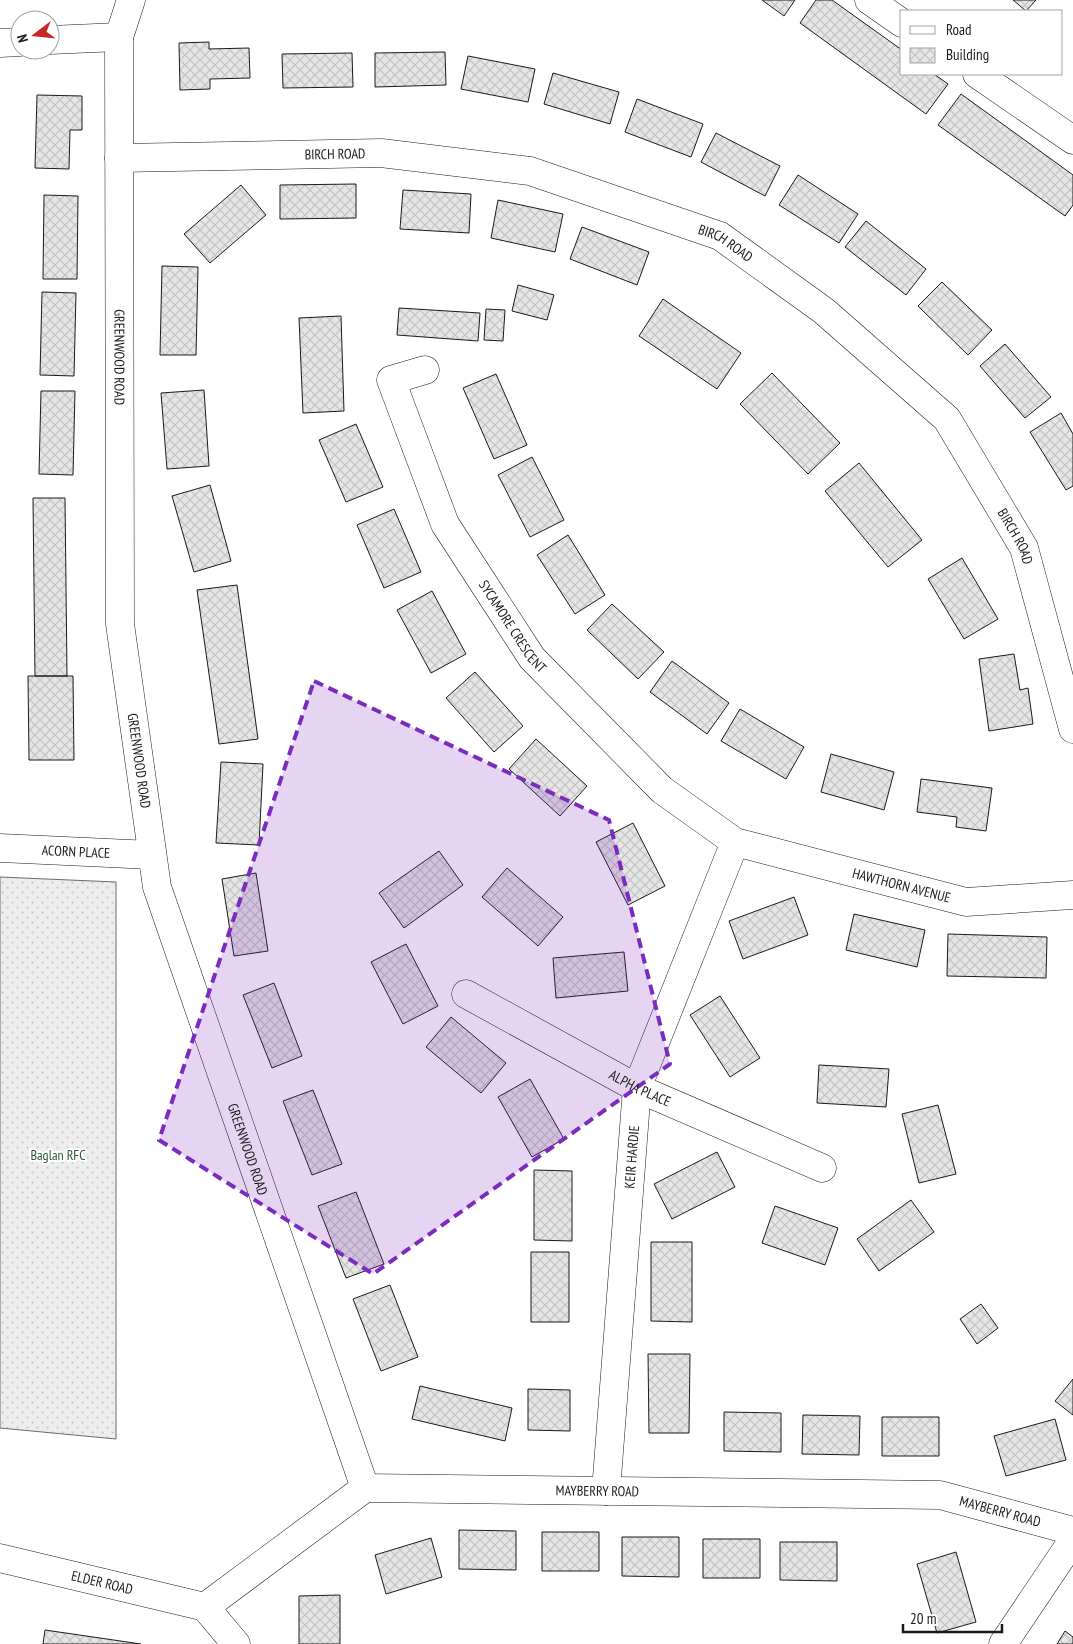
<svg xmlns="http://www.w3.org/2000/svg" width="1073" height="1644" viewBox="0 0 1073 1644" font-family="'PT Sans Narrow',sans-serif">
  <style>
    .grass { fill: url(#grass-dots); stroke: #6a6a6a }
    .building { fill: url(#building-cross-hatch); stroke: #1a1a1a }
    .lines { fill: none; stroke-linecap: round; stroke-linejoin: round }
    .minor-casing { stroke: #1a1a1a; stroke-width: 29 }
    .minor { stroke: #fff; stroke-width: 28 }
    .marked { fill: #7b2cbf; fill-opacity: 0.2; stroke: #7b2cbf; stroke-width: 4; stroke-dasharray: 10 6; stroke-linejoin: round }
    .labels { text-anchor: middle; dominant-baseline: central; stroke-width: 4; stroke-linejoin: round; paint-order: stroke }
    .street-label { font-size: 14px; fill: #1a1a1a; stroke: #fff }
    .park-label { font-size: 14px; fill: #2b5a34; stroke: #fff }
  </style>
  <defs>
    <pattern id="grass-dots" width="8" height="8" patternUnits="userSpaceOnUse" patternTransform="scale(1.25)"><rect width="8" height="8" fill="#ededed"/><path d="M2 2h.1M6 6h.1" fill="none" stroke="#cbcbcb" stroke-width="1.8" stroke-linecap="round"/></pattern>
    <pattern id="building-cross-hatch" width="8" height="8" patternUnits="userSpaceOnUse" patternTransform="scale(1.25)"><rect width="8" height="8" fill="#e6e6e6"/><path d="M0 0l8 8M0 8l8-8" fill="none" stroke="#c5c5c5"/></pattern>
  </defs>
  <rect width="100%" height="100%" fill="#fff"/>
  <path class="grass" d="M 0,877 L 116,882 L 116,1439 L 0,1428 Z"/>
  <path class="building" d="M 762,0 L 795,0 L 784,16 Z
    M 816,0 L 832,0 L 902,50 L 902,74 L 934,74 L 948,84 L 926,114 L 800,23 Z
    M 1013,0 L 1036,0 L 1026,11 Z
    M 209,42 L 209,49 L 249,48 L 250,78 L 210,79 L 210,89 L 180,90 L 179,43 Z
    M 445,52 L 446,85 L 375,87 L 375,53 Z
    M 352,53 L 353,87 L 283,88 L 282,54 Z
    M 468,56 L 535,69 L 528,102 L 461,89 Z
    M 553,73 L 619,92 L 610,124 L 544,104 Z
    M 961,94 L 1073,175 L 1073,205 L 1065,216 L 938,125 Z
    M 37,95 L 82,96 L 82,130 L 70,130 L 69,169 L 35,168 Z
    M 637,99 L 703,124 L 691,157 L 625,132 Z
    M 716,133 L 780,166 L 765,196 L 701,162 Z
    M 798,175 L 858,214 L 839,243 L 779,205 Z
    M 356,184 L 356,218 L 280,219 L 280,185 Z
    M 241,185 L 266,215 L 210,263 L 184,234 Z
    M 403,190 L 471,194 L 469,233 L 400,229 Z
    M 44,195 L 78,196 L 77,279 L 43,279 Z
    M 498,200 L 563,214 L 555,252 L 491,238 Z
    M 866,221 L 926,269 L 906,295 L 845,247 Z
    M 582,227 L 649,252 L 637,285 L 570,259 Z
    M 162,266 L 198,267 L 196,355 L 160,355 Z
    M 942,282 L 992,330 L 968,355 L 918,306 Z
    M 518,285 L 554,295 L 547,320 L 512,311 Z
    M 42,292 L 76,293 L 74,376 L 40,375 Z
    M 663,299 L 741,353 L 717,389 L 639,336 Z
    M 399,308 L 480,313 L 478,341 L 397,335 Z
    M 486,309 L 505,310 L 503,341 L 484,340 Z
    M 341,316 L 344,411 L 303,413 L 299,318 Z
    M 1005,344 L 1051,397 L 1025,418 L 980,366 Z
    M 772,373 L 840,443 L 808,474 L 740,404 Z
    M 496,374 L 527,445 L 494,459 L 463,388 Z
    M 204,390 L 209,466 L 167,469 L 161,393 Z
    M 41,391 L 75,391 L 73,475 L 39,474 Z
    M 1061,413 L 1073,434 L 1073,486 L 1066,490 L 1030,432 Z
    M 356,424 L 383,487 L 346,502 L 319,440 Z
    M 532,457 L 564,520 L 530,537 L 498,475 Z
    M 859,463 L 922,540 L 888,567 L 825,491 Z
    M 210,485 L 231,561 L 194,572 L 172,496 Z
    M 33,498 L 65,498 L 67,676 L 35,676 Z
    M 394,509 L 421,572 L 384,588 L 357,525 Z
    M 568,535 L 605,595 L 575,614 L 537,555 Z
    M 962,558 L 998,619 L 964,639 L 928,579 Z
    M 237,585 L 258,739 L 219,744 L 197,590 Z
    M 432,591 L 466,654 L 431,673 L 397,610 Z
    M 612,604 L 664,652 L 638,679 L 587,630 Z
    M 1014,654 L 1020,690 L 1028,688 L 1033,724 L 989,731 L 979,659 Z
    M 672,661 L 729,703 L 707,734 L 650,692 Z
    M 475,672 L 523,726 L 494,752 L 446,698 Z
    M 28,676 L 73,676 L 74,760 L 29,760 Z
    M 740,709 L 804,747 L 786,779 L 721,741 Z
    M 536,739 L 587,786 L 560,816 L 509,769 Z
    M 831,754 L 894,772 L 884,810 L 821,792 Z
    M 221,762 L 263,764 L 259,845 L 216,843 Z
    M 921,779 L 992,788 L 986,831 L 956,827 L 957,817 L 917,812 Z
    M 633,823 L 665,886 L 628,905 L 596,842 Z
    M 439,851 L 463,885 L 404,928 L 379,893 Z
    M 507,868 L 563,917 L 538,946 L 482,897 Z
    M 256,873 L 268,951 L 234,956 L 222,879 Z
    M 794,897 L 808,935 L 743,959 L 729,921 Z
    M 854,914 L 925,930 L 917,967 L 846,950 Z
    M 948,934 L 1047,937 L 1046,978 L 947,976 Z
    M 406,944 L 438,1006 L 403,1024 L 371,962 Z
    M 624,952 L 628,991 L 556,998 L 553,958 Z
    M 274,983 L 302,1056 L 272,1068 L 243,995 Z
    M 720,996 L 760,1058 L 730,1077 L 690,1015 Z
    M 451,1017 L 506,1063 L 481,1093 L 426,1047 Z
    M 819,1065 L 889,1069 L 886,1107 L 817,1103 Z
    M 530,1079 L 564,1139 L 532,1157 L 498,1097 Z
    M 313,1090 L 342,1164 L 312,1175 L 283,1101 Z
    M 938,1105 L 956,1174 L 919,1183 L 902,1114 Z
    M 717,1152 L 735,1187 L 672,1219 L 654,1184 Z
    M 534,1170 L 572,1171 L 572,1241 L 534,1240 Z
    M 356,1192 L 384,1264 L 346,1278 L 318,1206 Z
    M 911,1200 L 934,1232 L 879,1271 L 857,1239 Z
    M 775,1206 L 838,1228 L 825,1265 L 762,1243 Z
    M 651,1242 L 692,1242 L 692,1322 L 651,1321 Z
    M 531,1252 L 569,1252 L 569,1322 L 531,1322 Z
    M 390,1285 L 418,1357 L 381,1371 L 353,1299 Z
    M 981,1304 L 998,1328 L 977,1344 L 960,1319 Z
    M 648,1354 L 690,1354 L 689,1433 L 649,1433 Z
    M 1073,1379 L 1073,1415 L 1055,1401 Z
    M 420,1386 L 512,1408 L 505,1441 L 412,1419 Z
    M 528,1389 L 570,1390 L 570,1431 L 528,1430 Z
    M 724,1412 L 781,1413 L 781,1452 L 724,1451 Z
    M 803,1415 L 860,1416 L 859,1455 L 802,1454 Z
    M 882,1417 L 939,1417 L 939,1456 L 882,1456 Z
    M 1055,1419 L 1066,1460 L 1006,1476 L 994,1436 Z
    M 459,1530 L 516,1531 L 516,1570 L 459,1569 Z
    M 542,1532 L 599,1532 L 599,1571 L 542,1571 Z
    M 622,1537 L 679,1537 L 679,1577 L 622,1576 Z
    M 431,1538 L 442,1577 L 386,1594 L 375,1555 Z
    M 703,1539 L 760,1539 L 760,1578 L 703,1578 Z
    M 780,1542 L 837,1542 L 837,1581 L 780,1580 Z
    M 956,1552 L 976,1622 L 937,1633 L 917,1564 Z
    M 340,1595 L 340,1644 L 299,1644 L 299,1596 Z
    M 45,1630 L 141,1644 L 43,1644 Z
    M 1065,1631 L 1073,1637 L 1073,1644 L 1057,1644 Z"/>
  <g class="lines">
    <g class="minor-casing">
      <g id="minor">
        <path id="s1" d="M 131,0 L 119,37 L 120,624 L 157,887 L 365,1488"/>
        <path d="M 869,0 L 902,23"/>
        <path d="M 50,40 L 119,37"/>
        <path d="M 0,43 L 20,42"/>
        <path d="M 977,74 L 1073,140"/>
        <path id="s2" d="M 119,158 L 381,153 L 530,171 L 720,236 L 824,311 L 947,419 L 1024,548 L 1073,729"/>
        <path id="s3" d="M 425,370 L 391,380 L 445,524 L 532,658 L 662,790 L 735,842 L 966,902 L 1073,895"/>
        <path id="s4" d="M 0,848 L 152,855"/>
        <path id="s5" d="M 466,994 L 637,1088 L 822,1168"/>
        <path id="s6" d="M 606,1491 L 637,1088 L 735,842"/>
        <path id="s7" d="M 0,1558 L 205,1607"/>
        <path id="s8" d="M 236,1644 L 205,1607 L 365,1488 L 940,1495 L 1073,1531"/>
        <path d="M 1003,1644 L 1073,1540"/>
      </g>
    </g>
    <use href="#minor" class="minor"/>
  </g>
  <path class="marked" d="M 314,681 L 609,820 L 670,1064 L 373,1274 L 159,1140 Z"/>
  <g class="labels">
    <g class="street-label">
      <text stroke="none"><textPath href="#s2" startOffset="216">BIRCH ROAD</textPath></text>
      <text stroke="none"><textPath href="#s2" startOffset="621">BIRCH ROAD</textPath></text>
      <text stroke="none"><textPath href="#s1" startOffset="359">GREENWOOD ROAD</textPath></text>
      <text stroke="none"><textPath href="#s2" startOffset="1041">BIRCH ROAD</textPath></text>
      <text stroke="none"><textPath href="#s3" startOffset="312">SYCAMORE CRESCENT</textPath></text>
      <text stroke="none"><textPath href="#s1" startOffset="764">GREENWOOD ROAD</textPath></text>
      <text stroke="none"><textPath href="#s4" startOffset="76">ACORN PLACE</textPath></text>
      <text stroke="none"><textPath href="#s3" startOffset="796">HAWTHORN AVENUE</textPath></text>
      <text stroke="none"><textPath href="#s5" startOffset="198">ALPHA PLACE</textPath></text>
      <text stroke="none"><textPath href="#s1" startOffset="1169">GREENWOOD ROAD</textPath></text>
      <text stroke="none"><textPath href="#s6" startOffset="335">KEIR HARDIE</textPath></text>
      <text stroke="none"><textPath href="#s8" startOffset="480">MAYBERRY ROAD</textPath></text>
      <text stroke="none"><textPath href="#s8" startOffset="885">MAYBERRY ROAD</textPath></text>
      <text stroke="none"><textPath href="#s7" startOffset="105">ELDER ROAD</textPath></text>
    </g>
    <g class="park-label">
      <text x="58" y="1155">Baglan RFC</text>
    </g>
  </g>
  <rect x="900" y="10" width="162" height="65" fill="#ffffff" stroke="#a3a3a3"/>
  <rect x="910" y="26" width="25" height="8" fill="#ffffff" stroke="#a3a3a3"/>
  <text x="946" y="35" font-size="15" fill="#1a1a1a">Road</text>
  <rect x="910" y="48" width="25" height="15" fill="url(#building-cross-hatch)" stroke="#a3a3a3"/>
  <text x="946" y="60" font-size="15" fill="#1a1a1a">Building</text>
  <g transform="translate(35 35) rotate(254)"><circle r="24" fill="#ffffff" stroke="#a3a3a3"/>
  <path d="M0-4L9 19L0 12L-9 19Z" fill="#c62828"/>
  <text y="-8" font-size="14" font-weight="bold" text-anchor="middle" fill="#1a1a1a">N</text>
  </g>
  <path d="M903 1624v8h99v-8" fill="none" stroke="#1a1a1a" stroke-width="2.5"/>
  <text x="910" y="1624" font-size="15" fill="#1a1a1a" stroke="#ffffff" stroke-width="4" paint-order="stroke">20 m</text>
</svg>
